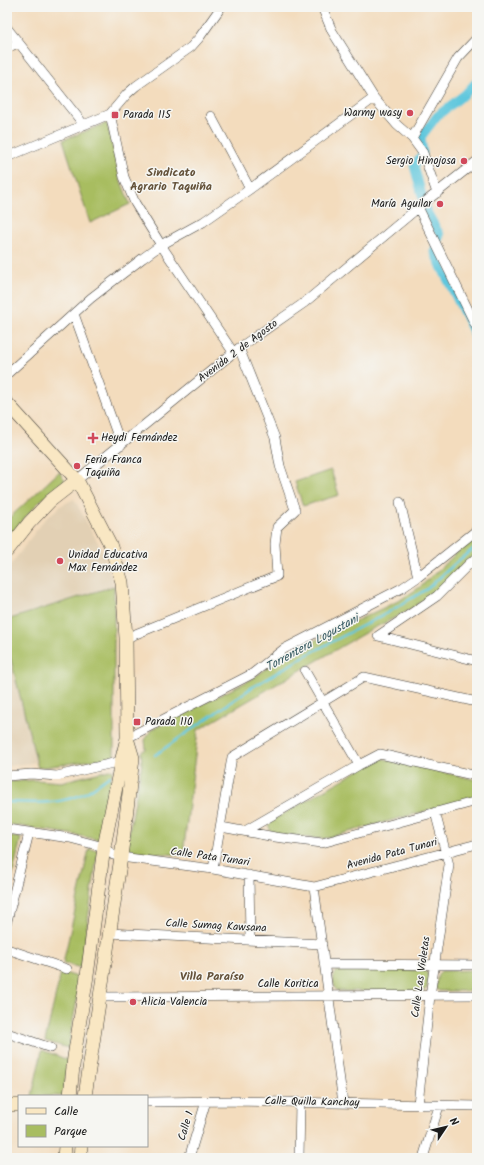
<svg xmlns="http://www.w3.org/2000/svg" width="484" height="1165" viewBox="0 0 484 1165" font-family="Kalam,sans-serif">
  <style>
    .built { fill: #e2d0b4 }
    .green { fill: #a8bd61; stroke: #626c3e }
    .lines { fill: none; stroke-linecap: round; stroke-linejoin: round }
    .stream { stroke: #60c7dd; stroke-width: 2.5 }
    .canal { stroke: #60c7dd; stroke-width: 9 }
    .street-casing { stroke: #3c3934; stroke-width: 10 }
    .secondary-casing { stroke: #3c3934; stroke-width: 14 }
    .street { stroke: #fff; stroke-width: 9 }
    .secondary { stroke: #f9e7c3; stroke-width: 13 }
    .poi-dot { fill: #d1495b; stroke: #f6f6f2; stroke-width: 1.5 }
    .labels { text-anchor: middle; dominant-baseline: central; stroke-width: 3; stroke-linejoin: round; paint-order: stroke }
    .poi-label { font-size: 11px; fill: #1c1c1c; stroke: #f6f6f2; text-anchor: start }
    .street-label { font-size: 11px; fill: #1c1c1c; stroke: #f6f6f2 }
    .neighbourhood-label { font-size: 12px; font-weight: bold; fill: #635139; stroke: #f6f6f2 }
    .water-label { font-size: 12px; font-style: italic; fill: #345860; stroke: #f6f6f2 }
  </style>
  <rect width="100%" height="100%" fill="#f6f6f2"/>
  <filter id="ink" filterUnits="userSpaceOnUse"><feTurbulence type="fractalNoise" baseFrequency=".025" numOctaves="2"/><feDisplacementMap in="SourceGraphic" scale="8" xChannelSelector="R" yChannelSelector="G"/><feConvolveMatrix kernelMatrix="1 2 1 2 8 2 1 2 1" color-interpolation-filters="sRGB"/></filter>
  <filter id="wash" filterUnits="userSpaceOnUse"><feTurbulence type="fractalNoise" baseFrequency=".012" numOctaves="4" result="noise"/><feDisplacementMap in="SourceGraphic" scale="16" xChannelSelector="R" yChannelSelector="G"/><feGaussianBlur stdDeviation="0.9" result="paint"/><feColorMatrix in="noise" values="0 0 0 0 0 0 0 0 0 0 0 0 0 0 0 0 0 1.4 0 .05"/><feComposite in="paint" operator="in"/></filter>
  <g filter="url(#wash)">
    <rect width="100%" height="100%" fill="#f3dcbd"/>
    <path class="built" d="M 74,499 L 103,552 L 114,586 L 7,620 L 7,570 L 44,520 L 62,505 Z
      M 7,644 L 38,762 L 7,766 Z"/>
    <path class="green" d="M 107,123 L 120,179 L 130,204 L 90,223 L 63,140 Z
      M 331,470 L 339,495 L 303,506 L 295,482 Z
      M 59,472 L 65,480 L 38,503 L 7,538 L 7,520 Z
      M 477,537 L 477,554 L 468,560 L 430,596 L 404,613 L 368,631 L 198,730 L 183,855 L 134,852 L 130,850 L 127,844 L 142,763 L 141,752 L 146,749 L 145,740 L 151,730 L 252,679 L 290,652 L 400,600 L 420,587 L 463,547 Z
      M 114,586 L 114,757 L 38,768 L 7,644 L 7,620 Z
      M 380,758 L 477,780 L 477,797 L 323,839 L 273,834 C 270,830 268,827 269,822 Z
      M 113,769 L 100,840 L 70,834 L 7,824 L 7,782 L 36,780 L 61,782 Z
      M 7,836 L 21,838 L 7,899 Z
      M 89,849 L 98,850 L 81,968 L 63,963 Z
      M 422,970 C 431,973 428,980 427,988 L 423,991 L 337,991 C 333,987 332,976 336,971 Z
      M 477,970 L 477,991 L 439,991 L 435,988 L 438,974 L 441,971 Z
      M 61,972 L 81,978 L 68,1048 L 45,1041 Z
      M 42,1050 L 68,1060 L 63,1096 L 32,1096 Z"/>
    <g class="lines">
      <path class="stream" d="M 155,755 L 251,688 L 303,657 L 387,613 L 427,589 L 459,560 L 477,546
        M 7,802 C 34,803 62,805 87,792 C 95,787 102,781 110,776"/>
      <path class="canal" d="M 477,81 L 465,94 L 437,116 L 421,137 L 423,153 L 414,166 L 426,210 L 440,235 L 434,252 L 477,340"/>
    </g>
  </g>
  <g filter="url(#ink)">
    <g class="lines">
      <g class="street-casing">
        <path id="street" d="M 322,7 L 332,31 L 374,98 L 397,125 L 412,138 L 423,153 L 437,193
          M 7,28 L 84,125
          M 7,48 L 18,43
          M 110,114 L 124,177 L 135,203 L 161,245 L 233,352
          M 211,116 L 250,189
          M 412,138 L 458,58 L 477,38
          M 7,157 L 110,114 L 127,94 L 136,86 L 191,47 L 199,38 L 221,7
          M 418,207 L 477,328
          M 74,314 L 121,445
          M 7,374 L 91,298 L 143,258 L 161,245 L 203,222 L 250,189 L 374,98
          M 77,480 L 239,348 L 304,303 L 425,202 L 477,161
          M 400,502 L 418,577
          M 378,636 L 437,596 L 470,563 L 477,558
          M 378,636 L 477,661
          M 126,638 L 277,576 L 275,544 L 277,527 L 295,510 L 280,466 L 275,438 L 239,348
          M 305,671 L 359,765
          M 127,738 L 252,674 L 284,649 L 402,588 L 418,577 L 477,530
          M 7,776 L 31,774 L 57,776 L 126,760
          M 221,827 L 275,837 L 322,843 L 477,801
          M 7,829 L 70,838 L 104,847 L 113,855 L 121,857 L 213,869 L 314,887 L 477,844
          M 245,831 L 359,765 L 380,754 L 477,776
          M 213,869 L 232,757 L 364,677 L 477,702
          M 249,875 L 250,940
          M 314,887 L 343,1103
          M 7,921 L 29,833
          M 109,933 L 322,944
          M 7,949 L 67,969
          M 324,964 L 477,965
          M 99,997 L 477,995
          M 7,1033 L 51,1048
          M 147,1102 L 234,1101 L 477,1106
          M 418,1104 L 430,996 L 449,865 L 435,812
          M 189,1158 L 206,1101
          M 299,1158 L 300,1102
          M 423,1158 L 439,1106"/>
      </g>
      <g class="secondary-casing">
        <path id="secondary" d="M 7,403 L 77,480 L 110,544 L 122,582 L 126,638 L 127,738 L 121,762 L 104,847 L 87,976 L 74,1057 L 70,1096
          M 7,551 L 29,523 L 50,501 L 77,480
          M 85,1096 L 121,857 L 129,793 L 133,758 L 127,738
          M 7,1105 L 19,1105
          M 64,1158 L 65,1146
          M 80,1158 L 81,1146"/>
      </g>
      <use href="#street" class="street"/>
      <use href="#secondary" class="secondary"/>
    </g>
  </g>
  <g class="poi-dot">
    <circle cx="410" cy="113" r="4"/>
    <rect x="111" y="111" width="8" height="8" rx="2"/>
    <circle cx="464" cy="161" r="4"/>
    <circle cx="440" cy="204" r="4"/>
    <path d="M91 432h4v4h4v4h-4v4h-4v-4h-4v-4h4z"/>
    <circle cx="77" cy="466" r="4"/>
    <circle cx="60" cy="561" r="4"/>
    <rect x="133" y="718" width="8" height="8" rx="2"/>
    <circle cx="133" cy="1002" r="4"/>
  </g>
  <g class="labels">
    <g class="poi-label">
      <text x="402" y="113" text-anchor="end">Warmy wasy</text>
      <text x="123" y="115">Parada 115</text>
      <text x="456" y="161" text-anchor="end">Sergio Hinojosa</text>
      <text x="432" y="204" text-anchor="end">María Aguilar</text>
      <text x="101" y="438">Heydi Fernández</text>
      <text x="85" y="460">Feria Franca<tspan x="85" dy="13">Taquiña</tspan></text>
      <text x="68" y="555">Unidad Educativa<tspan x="68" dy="13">Max Fernández</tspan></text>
      <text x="145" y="722">Parada 110</text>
      <text x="141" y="1002">Alicia Valencia</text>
    </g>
    <g class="street-label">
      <text transform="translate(238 351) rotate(-37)">Avenida 2 de Agosto</text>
      <text transform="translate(392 854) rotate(-15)">Avenida Pata Tunari</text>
      <text transform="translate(210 857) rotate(8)">Calle Pata Tunari</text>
      <text transform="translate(216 926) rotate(3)">Calle Sumag Kawsana</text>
      <text transform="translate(421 977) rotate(-82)">Calle Las Violetas</text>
      <text x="288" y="984">Calle Koritica</text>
      <text transform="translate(312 1102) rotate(1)">Calle Quilla Kanchay</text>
      <text transform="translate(186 1126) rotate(-73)">Calle 1</text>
    </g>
    <g class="neighbourhood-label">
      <text x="171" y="172">Sindicato<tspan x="171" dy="14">Agrario Taquiña</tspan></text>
      <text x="212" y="976">Villa Paraíso</text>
    </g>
    <g class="water-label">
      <text transform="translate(312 643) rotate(-29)">Torrentera Logustani</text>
    </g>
  </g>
  <rect width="484" height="1165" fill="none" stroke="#f6f6f2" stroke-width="24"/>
  <rect x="18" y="1095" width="130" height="52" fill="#f6f6f2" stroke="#9f9f9c"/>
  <rect x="26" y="1108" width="20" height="6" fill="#f9e7c3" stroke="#9f9f9c"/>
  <text x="54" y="1115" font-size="12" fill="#1c1c1c">Calle</text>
  <rect x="26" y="1125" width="20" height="12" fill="#a8bd61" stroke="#9f9f9c"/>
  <text x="54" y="1135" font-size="12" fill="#1c1c1c">Parque</text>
  <g transform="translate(446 1127) rotate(55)" stroke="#f6f6f2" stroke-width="3" paint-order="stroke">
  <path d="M0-3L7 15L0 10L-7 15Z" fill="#1c1c1c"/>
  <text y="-6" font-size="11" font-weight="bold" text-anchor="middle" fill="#1c1c1c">N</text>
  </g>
</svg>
